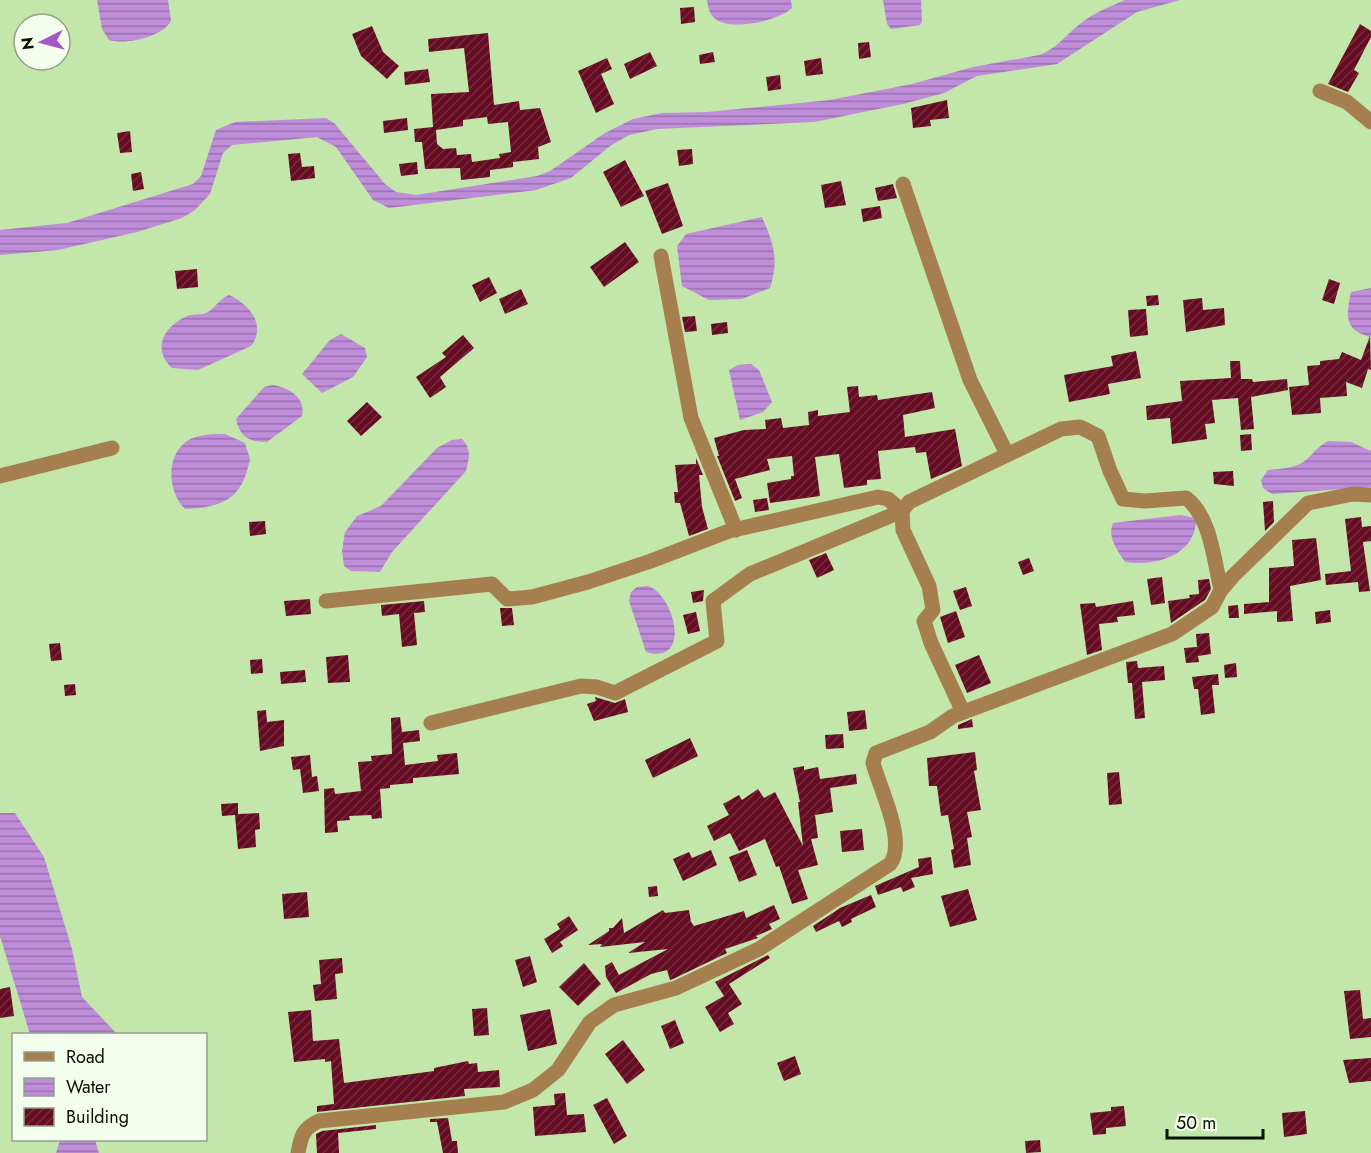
<svg xmlns="http://www.w3.org/2000/svg" width="1371" height="1153" viewBox="0 0 1371 1153" font-family="Jost,sans-serif">
  <style>
    .water { fill: url(#water-rules) }
    .building { fill: url(#building-hatch); fill-rule: evenodd }
    .lines { fill: none; stroke-linecap: round; stroke-linejoin: round }
    .minor { stroke: #a57f4e; stroke-width: 15 }
  </style>
  <defs>
    <pattern id="water-rules" width="6" height="5" patternUnits="userSpaceOnUse" patternTransform="scale(1.5)"><rect width="6" height="5" fill="#bf8dd9"/><path d="M0 2.5h6" fill="none" stroke="#9972ae"/></pattern>
    <pattern id="building-hatch" width="6" height="6" patternUnits="userSpaceOnUse" patternTransform="scale(1.5)"><rect width="6" height="6" fill="#650c23"/><path d="M-1 1l2-2M0 6l6-6M5 7l2-2" fill="none" stroke="#752e40"/></pattern>
  </defs>
  <rect width="100%" height="100%" fill="#c3e6ab"/>
  <path class="water" d="M 97,0 L 168,0 L 171,21 C 162,37 127,45 109,40 L 102,29 Z
    M 707,0 L 791,0 L 792,8 C 778,21 730,32 714,18 C 709,13 708,7 707,0 Z
    M 883,0 L 921,0 L 922,22 L 920,25 L 891,29 L 887,24 Z
    M 1125,0 L 1180,0 L 1137,12 L 1057,64 L 977,76 L 944,93 L 903,104 L 814,122 L 657,129 L 629,135 L 610,146 L 571,178 L 536,190 L 389,208 L 373,200 L 336,147 L 317,137 L 232,145 L 223,153 L 210,194 L 195,210 L 182,218 L 137,232 L 58,250 L 0,255 L 0,230 L 67,223 L 193,184 L 201,176 L 216,130 L 235,122 L 326,118 L 335,124 L 385,184 L 396,192 L 416,195 L 537,176 L 550,171 L 605,133 L 633,119 L 662,113 L 707,112 L 830,100 L 912,84 L 973,67 L 1039,55 C 1055,50 1066,35 1080,24 C 1093,13 1109,7 1125,0 Z
    M 762,217 C 774,245 779,259 770,288 L 742,299 L 709,300 L 682,286 L 677,246 L 686,234 Z
    M 1371,288 L 1371,337 L 1370,337 C 1344,330 1346,316 1351,292 Z
    M 229,295 C 249,304 267,325 251,346 L 198,370 L 172,368 C 152,349 163,328 185,317 C 192,313 202,316 208,312 C 216,307 219,299 229,295 Z
    M 341,334 L 365,348 L 367,357 L 353,377 L 322,393 L 302,374 L 330,340 Z
    M 751,364 L 759,370 L 772,402 L 763,412 L 740,420 L 729,370 L 738,365 Z
    M 273,385 C 289,388 306,397 302,416 L 267,442 C 250,442 240,438 236,419 L 264,387 Z
    M 225,434 L 245,443 L 250,459 C 242,500 223,507 185,509 C 168,493 165,456 187,441 C 197,434 214,434 225,434 Z
    M 462,439 C 472,450 469,457 466,471 L 392,552 L 380,572 L 351,571 L 344,566 L 342,551 L 345,532 L 357,516 L 381,506 L 437,448 L 452,440 Z
    M 1328,441 L 1351,442 L 1371,451 L 1371,487 L 1272,494 L 1263,488 L 1261,480 L 1268,470 C 1280,469 1297,468 1306,460 C 1315,452 1316,448 1328,441 Z
    M 1180,515 L 1196,518 C 1197,555 1156,567 1125,562 C 1117,550 1107,537 1113,523 Z
    M 648,586 C 675,595 692,666 646,652 L 629,601 L 631,592 L 637,587 Z
    M 0,813 L 15,813 L 44,857 L 72,949 L 82,997 L 117,1034 L 30,1034 L 0,936 Z
    M 60,1140 L 95,1140 L 99,1153 L 56,1153 Z"/>
  <path class="building" d="M 694,7 L 695,22 L 681,24 L 680,8 Z
    M 1360,24 L 1371,31 L 1371,37 L 1354,70 L 1359,73 L 1348,92 L 1328,84 Z
    M 372,26 L 383,52 L 399,66 L 387,79 L 361,56 L 352,34 Z
    M 488,33 L 494,105 L 519,101 L 520,110 L 540,108 L 551,142 L 538,147 L 539,159 L 513,162 L 513,167 L 490,170 L 490,177 L 461,180 L 460,168 L 425,169 L 422,142 L 415,142 L 414,129 L 433,127 L 431,94 L 469,92 L 464,48 L 429,52 L 428,39 ZM 487,117 L 488,124 L 508,122 L 511,152 L 499,154 L 500,158 L 472,162 L 471,154 L 457,155 L 456,148 L 443,149 L 437,144 L 436,130 L 463,126 L 463,120 Z
    M 869,42 L 871,57 L 859,59 L 858,43 Z
    M 650,52 L 657,66 L 630,79 L 624,64 Z
    M 713,52 L 715,62 L 700,64 L 699,55 Z
    M 607,58 L 612,69 L 601,74 L 614,104 L 596,113 L 578,71 Z
    M 821,58 L 823,74 L 806,76 L 804,61 Z
    M 428,69 L 430,82 L 405,85 L 404,72 Z
    M 780,75 L 781,89 L 768,91 L 766,77 Z
    M 947,100 L 949,118 L 930,120 L 931,126 L 913,128 L 911,108 Z
    M 407,118 L 408,130 L 384,133 L 383,121 Z
    M 130,131 L 132,152 L 120,153 L 117,133 Z
    M 692,149 L 693,164 L 679,166 L 677,150 Z
    M 300,153 L 302,167 L 314,166 L 315,178 L 291,181 L 288,154 Z
    M 625,160 L 644,196 L 621,207 L 603,172 Z
    M 417,162 L 418,174 L 401,176 L 399,164 Z
    M 141,172 L 144,189 L 133,191 L 131,174 Z
    M 841,181 L 846,205 L 825,208 L 821,185 Z
    M 668,183 L 683,226 L 662,234 L 645,191 Z
    M 893,184 L 897,198 L 878,201 L 875,188 Z
    M 880,206 L 882,218 L 863,222 L 861,209 Z
    M 625,242 L 639,262 L 604,287 L 590,267 Z
    M 197,269 L 198,287 L 177,289 L 175,271 Z
    M 489,277 L 497,293 L 480,302 L 472,285 Z
    M 1329,279 L 1340,283 L 1334,304 L 1322,300 Z
    M 521,289 L 528,304 L 505,314 L 499,299 Z
    M 1158,295 L 1159,305 L 1147,306 L 1146,296 Z
    M 1202,298 L 1203,310 L 1224,308 L 1225,325 L 1186,332 L 1183,300 Z
    M 1146,309 L 1148,335 L 1130,337 L 1128,310 Z
    M 695,316 L 697,331 L 685,332 L 682,317 Z
    M 727,322 L 728,333 L 712,335 L 711,324 Z
    M 463,335 L 474,348 L 440,377 L 446,387 L 430,398 L 416,377 L 446,357 L 442,353 Z
    M 1370,336 L 1371,370 L 1368,369 L 1362,388 L 1346,382 L 1347,396 L 1320,398 L 1321,413 L 1292,415 L 1289,387 L 1309,385 L 1307,366 L 1320,365 L 1320,361 L 1339,359 L 1342,352 L 1361,360 Z
    M 1136,351 L 1141,378 L 1108,384 L 1110,394 L 1069,402 L 1064,375 L 1113,366 L 1111,356 Z
    M 1230,361 L 1240,361 L 1241,379 L 1252,379 L 1253,382 L 1287,379 L 1288,390 L 1251,397 L 1254,429 L 1241,430 L 1238,398 L 1212,400 L 1215,423 L 1205,424 L 1207,439 L 1172,444 L 1170,418 L 1147,420 L 1146,406 L 1182,401 L 1180,381 L 1231,378 Z
    M 858,386 L 859,397 L 877,395 L 878,400 L 932,392 L 935,408 L 903,415 L 905,437 L 955,429 L 962,466 L 931,479 L 926,452 L 916,453 L 915,447 L 878,451 L 881,479 L 867,480 L 867,485 L 844,488 L 839,454 L 815,457 L 820,496 L 770,503 L 767,483 L 791,479 L 791,476 L 794,476 L 792,456 L 767,459 L 770,470 L 735,479 L 742,498 L 735,501 L 717,456 L 719,456 L 714,438 L 744,430 L 766,429 L 765,420 L 781,418 L 783,428 L 809,425 L 808,412 L 818,410 L 818,416 L 850,412 L 847,387 Z
    M 367,402 L 382,417 L 361,436 L 347,421 Z
    M 1251,434 L 1252,450 L 1241,451 L 1240,435 Z
    M 696,458 L 703,475 L 699,475 L 702,507 L 708,529 L 689,536 L 680,503 L 675,503 L 674,492 L 678,492 L 675,465 L 696,464 Z
    M 1233,471 L 1234,486 L 1214,484 L 1213,472 Z
    M 767,498 L 769,510 L 755,512 L 753,500 Z
    M 1273,501 L 1274,522 L 1265,531 L 1263,502 Z
    M 1361,517 L 1362,527 L 1371,526 L 1371,541 L 1363,542 L 1370,591 L 1359,592 L 1358,582 L 1326,585 L 1325,574 L 1351,571 L 1345,519 Z
    M 265,521 L 266,534 L 250,536 L 249,522 Z
    M 1316,538 L 1321,580 L 1290,586 L 1293,621 L 1277,622 L 1277,611 L 1244,614 L 1244,604 L 1269,602 L 1269,568 L 1294,566 L 1292,540 Z
    M 826,553 L 834,570 L 817,578 L 809,560 Z
    M 1029,558 L 1034,571 L 1023,575 L 1018,562 Z
    M 1162,577 L 1165,603 L 1151,605 L 1147,579 Z
    M 1209,579 L 1211,589 L 1205,600 L 1171,623 L 1168,601 L 1190,598 L 1189,595 L 1199,594 L 1198,580 Z
    M 966,587 L 972,606 L 960,610 L 953,591 Z
    M 704,590 L 703,601 L 693,603 L 691,592 Z
    M 310,599 L 311,614 L 286,616 L 284,601 Z
    M 424,601 L 425,612 L 414,613 L 417,645 L 402,647 L 399,614 L 382,616 L 381,605 Z
    M 1133,601 L 1135,615 L 1117,617 L 1118,622 L 1099,624 L 1102,650 L 1087,655 L 1080,604 L 1095,603 L 1096,607 Z
    M 1238,605 L 1239,618 L 1229,618 L 1228,606 Z
    M 500,608 L 512,608 L 514,625 L 502,626 Z
    M 1330,610 L 1331,622 L 1316,624 L 1315,612 Z
    M 956,611 L 965,637 L 948,643 L 940,617 Z
    M 696,612 L 700,631 L 688,634 L 683,615 Z
    M 1209,633 L 1211,654 L 1198,656 L 1199,662 L 1186,663 L 1184,648 L 1197,647 L 1196,634 Z
    M 60,643 L 62,660 L 51,661 L 49,644 Z
    M 348,655 L 350,682 L 328,683 L 326,657 Z
    M 979,655 L 991,683 L 967,693 L 955,665 Z
    M 262,659 L 263,673 L 251,674 L 250,660 Z
    M 1137,661 L 1138,668 L 1164,666 L 1165,680 L 1142,682 L 1145,718 L 1135,719 L 1132,683 L 1128,683 L 1126,662 Z
    M 1236,663 L 1237,677 L 1225,678 L 1224,665 Z
    M 305,670 L 306,682 L 281,684 L 280,672 Z
    M 1218,674 L 1219,685 L 1212,685 L 1215,713 L 1201,715 L 1198,689 L 1194,689 L 1192,677 Z
    M 75,684 L 76,695 L 65,696 L 64,685 Z
    M 595,697 L 615,703 L 625,699 L 628,712 L 594,721 L 587,704 L 596,701 Z
    M 266,710 L 267,722 L 284,720 L 284,746 L 260,751 L 257,711 Z
    M 865,710 L 867,729 L 849,731 L 847,712 Z
    M 400,717 L 402,732 L 419,730 L 420,741 L 403,743 L 405,765 L 438,761 L 437,755 L 457,753 L 459,774 L 413,778 L 413,783 L 390,785 L 390,788 L 380,789 L 382,818 L 372,819 L 371,815 L 349,816 L 350,820 L 337,821 L 338,832 L 325,833 L 324,789 L 334,788 L 335,794 L 361,791 L 358,762 L 372,761 L 371,756 L 392,754 L 391,718 Z
    M 972,719 L 973,727 L 958,729 L 958,725 Z
    M 843,734 L 844,748 L 826,749 L 825,735 Z
    M 690,738 L 698,756 L 653,778 L 645,760 Z
    M 975,752 L 977,770 L 974,771 L 981,810 L 967,812 L 972,837 L 967,838 L 971,865 L 954,868 L 951,850 L 954,849 L 948,815 L 941,816 L 937,786 L 929,786 L 927,758 Z
    M 310,755 L 312,777 L 317,776 L 319,791 L 303,793 L 300,769 L 293,770 L 291,757 Z
    M 804,766 L 804,770 L 818,767 L 820,779 L 856,774 L 857,784 L 830,788 L 833,812 L 815,815 L 818,838 L 811,839 L 818,865 L 798,870 L 808,899 L 792,904 L 779,866 L 776,867 L 765,839 L 739,851 L 730,833 L 714,841 L 707,826 L 729,815 L 723,804 L 739,795 L 742,800 L 758,789 L 764,798 L 775,792 L 803,846 L 798,802 L 800,802 L 793,768 Z
    M 1119,772 L 1122,804 L 1109,805 L 1107,773 Z
    M 238,803 L 238,814 L 259,813 L 260,829 L 255,830 L 256,847 L 238,849 L 235,815 L 222,816 L 221,804 Z
    M 862,829 L 864,850 L 842,852 L 840,831 Z
    M 711,850 L 717,865 L 683,881 L 673,859 L 689,852 L 692,858 Z
    M 747,850 L 757,875 L 739,882 L 729,857 Z
    M 931,857 L 933,874 L 911,878 L 915,887 L 903,892 L 901,887 L 878,895 L 875,886 L 919,867 L 918,859 Z
    M 657,886 L 658,896 L 649,897 L 648,887 Z
    M 968,889 L 977,920 L 950,927 L 941,896 Z
    M 307,892 L 309,917 L 284,919 L 282,894 Z
    M 871,895 L 876,907 L 851,919 L 852,922 L 842,927 L 839,921 L 816,932 L 813,926 L 840,908 Z
    M 774,905 L 780,919 L 769,924 L 772,929 L 756,936 L 758,938 L 725,949 L 727,953 L 673,979 L 670,980 L 667,970 L 651,974 L 616,993 L 606,977 L 605,966 L 612,962 L 619,975 L 668,949 L 628,953 L 645,942 L 600,947 L 602,944 L 588,945 L 609,931 L 609,928 L 613,928 L 622,918 L 624,933 L 663,910 L 665,913 L 689,910 L 691,922 L 694,926 L 744,911 L 746,918 Z
    M 569,916 L 578,930 L 560,942 L 563,946 L 552,953 L 544,939 L 560,929 L 557,924 Z
    M 768,955 L 770,958 L 729,984 L 742,1004 L 728,1013 L 734,1024 L 720,1032 L 705,1007 L 724,996 L 715,982 Z
    M 530,956 L 537,982 L 523,987 L 515,960 Z
    M 342,958 L 343,973 L 335,974 L 337,999 L 315,1001 L 313,985 L 321,984 L 319,960 Z
    M 584,963 L 601,984 L 578,1006 L 559,987 Z
    M 10,987 L 14,1016 L 0,1018 L 0,989 Z
    M 1360,990 L 1363,1019 L 1371,1018 L 1371,1037 L 1350,1039 L 1344,991 Z
    M 487,1008 L 489,1035 L 474,1036 L 472,1009 Z
    M 550,1009 L 557,1044 L 528,1051 L 520,1015 Z
    M 311,1010 L 313,1041 L 339,1039 L 344,1083 L 434,1071 L 434,1068 L 468,1061 L 469,1064 L 477,1063 L 478,1072 L 499,1070 L 500,1087 L 464,1089 L 465,1096 L 317,1112 L 317,1106 L 334,1104 L 331,1061 L 325,1062 L 325,1059 L 294,1062 L 288,1012 Z
    M 675,1020 L 684,1043 L 670,1049 L 661,1026 Z
    M 623,1040 L 645,1070 L 627,1084 L 605,1054 Z
    M 795,1056 L 801,1074 L 784,1081 L 777,1063 Z
    M 1371,1058 L 1371,1081 L 1349,1083 L 1343,1060 Z
    M 565,1093 L 567,1115 L 584,1114 L 586,1132 L 535,1136 L 533,1107 L 555,1105 L 554,1094 Z
    M 607,1098 L 627,1136 L 614,1144 L 593,1105 Z
    M 1124,1106 L 1126,1126 L 1106,1128 L 1106,1134 L 1093,1135 L 1090,1113 L 1111,1111 L 1111,1107 Z
    M 1305,1111 L 1307,1134 L 1284,1137 L 1282,1113 Z
    M 448,1118 L 452,1141 L 457,1141 L 458,1153 L 443,1153 L 437,1122 L 430,1122 L 430,1119 Z
    M 376,1125 L 376,1129 L 338,1133 L 339,1153 L 317,1153 L 316,1134 L 322,1131 Z
    M 1040,1140 L 1041,1152 L 1026,1153 L 1025,1141 Z"/>
  <g class="lines">
    <path class="minor" d="M 1320,91 L 1347,102 L 1371,122
      M 903,184 L 970,380 L 1007,454
      M 661,256 L 691,418 L 736,530
      M 0,476 L 112,448
      M 326,601 L 492,584 L 507,599 L 532,597 L 588,582 L 651,561 L 729,531 L 878,497 L 888,499 L 902,511 L 750,574 L 713,601 L 717,641 L 615,693 L 597,687 L 581,686 L 431,723
      M 963,712 L 931,643 L 924,621 L 933,610 L 929,586 L 903,530 L 902,511 L 909,502 L 1061,429 L 1080,427 L 1098,436 L 1110,471 L 1123,499 L 1145,501 L 1186,498 C 1211,517 1214,561 1221,590
      M 298,1153 C 301,1136 303,1128 319,1121 L 504,1102 L 533,1090 L 558,1070 L 590,1022 L 614,1005 L 676,988 L 759,949 L 890,864 C 907,842 880,789 873,763 L 876,753 L 930,732 L 953,716 L 1172,634 L 1212,607 L 1221,590 L 1233,576 L 1308,503 L 1353,494 L 1371,495"/>
  </g>
  <rect x="12" y="1033" width="195" height="108" fill="#f3feec" stroke="#949f8e" stroke-width="1.5"/>
  <rect x="24" y="1052" width="30" height="9" fill="#a57f4e" stroke="#949f8e" stroke-width="1.5"/>
  <text x="66" y="1063" font-size="18" fill="#051000">Road</text>
  <rect x="24" y="1078" width="30" height="18" fill="url(#water-rules)" stroke="#949f8e" stroke-width="1.5"/>
  <text x="66" y="1093" font-size="18" fill="#051000">Water</text>
  <rect x="24" y="1108" width="30" height="18" fill="url(#building-hatch)" stroke="#949f8e" stroke-width="1.5"/>
  <text x="66" y="1123" font-size="18" fill="#051000">Building</text>
  <g transform="translate(42 42) rotate(264)"><circle r="28" fill="#f3feec" stroke="#949f8e" stroke-width="1.5"/>
  <path d="M0-4.5L10 22L0 15L-10 22Z" fill="#a356c8"/>
  <text y="-9" font-size="16" font-weight="bold" text-anchor="middle" fill="#051000">N</text>
  </g>
  <path d="M1167 1129v9h96v-9" fill="none" stroke="#051000" stroke-width="3"/>
  <text x="1176" y="1129" font-size="18" fill="#051000" stroke="#f3feec" stroke-width="4.5" paint-order="stroke">50 m</text>
</svg>
